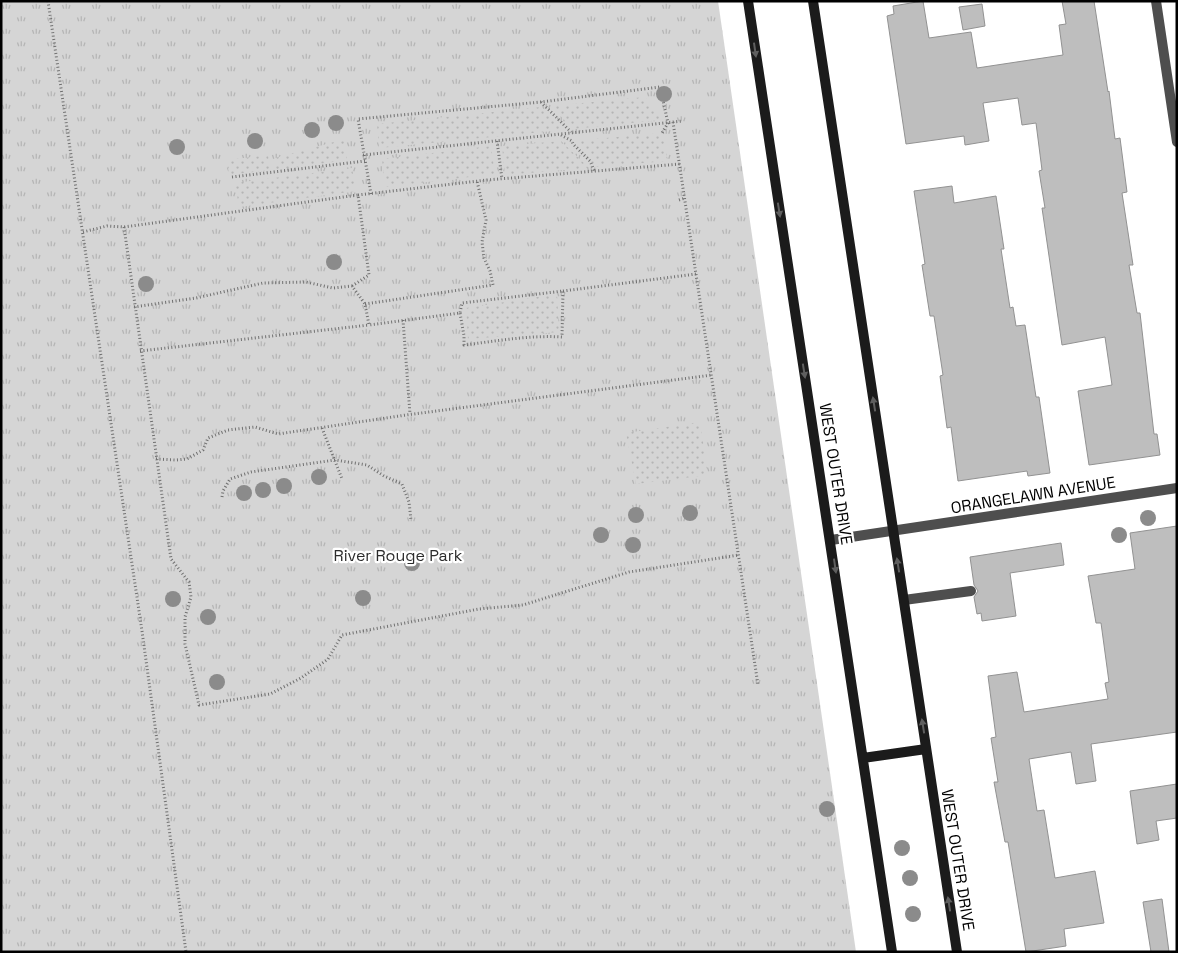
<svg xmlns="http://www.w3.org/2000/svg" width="1178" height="953" viewBox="0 0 1178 953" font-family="'Space Grotesk',sans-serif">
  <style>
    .park { fill: url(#park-tufts) }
    .garden { fill: url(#garden-dots) }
    .building { fill: #bebebe; stroke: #929292 }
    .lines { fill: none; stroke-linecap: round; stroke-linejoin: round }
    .path { stroke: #707070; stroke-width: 3; stroke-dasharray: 1 2.5; stroke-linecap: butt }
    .lane { stroke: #4e4e4e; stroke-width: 10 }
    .street { stroke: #4e4e4e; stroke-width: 10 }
    .secondary { stroke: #1b1b1b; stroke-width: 10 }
    .tree { fill: #8b8b8b }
    .oneway { fill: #5f5f5f }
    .labels { text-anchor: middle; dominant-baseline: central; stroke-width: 4.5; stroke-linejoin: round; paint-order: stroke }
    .street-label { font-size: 16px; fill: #000; stroke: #fff }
    .park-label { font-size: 16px; fill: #2c2c2c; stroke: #fff }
  </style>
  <defs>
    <pattern id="park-tufts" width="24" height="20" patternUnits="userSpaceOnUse" patternTransform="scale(1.25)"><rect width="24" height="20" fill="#d5d5d5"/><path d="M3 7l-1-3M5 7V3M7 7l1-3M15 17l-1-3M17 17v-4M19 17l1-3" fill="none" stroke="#b5b5b5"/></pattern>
    <pattern id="garden-dots" width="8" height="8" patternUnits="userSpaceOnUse" patternTransform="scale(1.25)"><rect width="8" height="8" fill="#d5d5d5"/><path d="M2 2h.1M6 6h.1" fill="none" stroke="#b5b5b5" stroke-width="1.8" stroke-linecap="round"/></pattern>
  </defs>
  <rect width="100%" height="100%" fill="#fff"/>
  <path class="park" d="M 1,1 L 718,1 L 856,952 L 1,952 Z"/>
  <path class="garden" d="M 645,97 L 658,111 L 660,120 L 573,129 L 551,106 Z
    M 541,107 L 563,130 L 379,148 L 377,124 Z
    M 662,133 L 668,161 L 595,167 L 572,141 Z
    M 345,139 L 347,160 L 276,170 L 275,158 Z
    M 561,141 L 589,168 L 505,175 L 502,146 Z
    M 491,146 L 495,174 L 385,187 L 382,159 Z
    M 268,155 L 270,170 L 229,175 L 227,160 Z
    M 352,168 L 356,191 L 239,207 L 235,183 Z
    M 557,294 L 559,332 L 468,339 L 466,308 Z
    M 700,422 L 708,475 L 636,484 L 626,433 Z"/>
  <path class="building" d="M 923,1 L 929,38 L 971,32 L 977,68 L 1063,55 L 1059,25 L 1066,24 L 1062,1 L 1094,1 L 1108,92 L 1109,91 L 1115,139 L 1120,138 L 1127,192 L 1122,193 L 1133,265 L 1129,265 L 1137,313 L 1140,313 L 1154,434 L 1157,434 L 1160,455 L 1089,465 L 1078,391 L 1112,385 L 1105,337 L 1062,345 L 1042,208 L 1045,208 L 1039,171 L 1042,170 L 1036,123 L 1022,125 L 1018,98 L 983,103 L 989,141 L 965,145 L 964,136 L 906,144 L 887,16 L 894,14 L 893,6 Z
    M 982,4 L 985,26 L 963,30 L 959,7 Z
    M 952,186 L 954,203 L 996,196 L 1004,249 L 1001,249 L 1010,308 L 1013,307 L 1016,326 L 1025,325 L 1036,397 L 1039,397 L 1050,473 L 1028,476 L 1027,471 L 958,481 L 951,427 L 947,428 L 940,376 L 943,375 L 934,316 L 930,316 L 922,265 L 925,264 L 914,191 Z
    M 1177,526 L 1177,732 L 1091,744 L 1096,781 L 1076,784 L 1071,752 L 1029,759 L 1037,811 L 1044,810 L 1055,878 L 1095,871 L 1104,923 L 1064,929 L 1066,946 L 1026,952 L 1008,842 L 1005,842 L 994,782 L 998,782 L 991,738 L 996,737 L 988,676 L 1017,672 L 1024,712 L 1108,699 L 1105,683 L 1109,682 L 1101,623 L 1096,623 L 1088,576 L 1135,569 L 1130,533 Z
    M 1061,543 L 1064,565 L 1010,573 L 1016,616 L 982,621 L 981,613 L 977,614 L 974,597 L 978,591 L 974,585 L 970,557 Z
    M 1177,784 L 1177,818 L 1156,821 L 1159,840 L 1137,844 L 1130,791 Z
    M 1162,899 L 1169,952 L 1151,952 L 1143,902 Z"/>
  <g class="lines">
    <path class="path" d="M 48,1 L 142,631 L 186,952
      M 541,102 L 571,132
      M 673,122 L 758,685
      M 561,135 L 572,141 L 573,144 L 590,161 L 595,172
      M 497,141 L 502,179
      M 363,155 L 683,121
      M 232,177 L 365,161
      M 371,194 L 358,119 L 541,102 L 660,87 L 668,123 L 662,133
      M 358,195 L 487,180 L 680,164
      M 679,200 L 685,198
      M 124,227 L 171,559 L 189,582 L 191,597 L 185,617 L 185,644 L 199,705 L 270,694 L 301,678 L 328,659 L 342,635 L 479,609 L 523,605 L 629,572 L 739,555
      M 83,232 L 107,226 L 124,227 L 358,195 L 369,275 L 352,286
      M 563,291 L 696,274
      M 365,304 L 493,285 L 490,271 L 484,258 L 482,242 L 486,220 L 477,181
      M 134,307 L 196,298 L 263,283 L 306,282 L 333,288 L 352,286 L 365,304 L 369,325 L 460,313 L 462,303 L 563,291 L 562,337 C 529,335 497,341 464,345 L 464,336 L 460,313
      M 403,320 L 410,414
      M 140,351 L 369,325
      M 322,428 L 342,479
      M 156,459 L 176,460 L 187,459 L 203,450 L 208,438 L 228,430 L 255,427 L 278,434 L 406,415 L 712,375
      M 222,497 L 223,491 L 230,479 L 251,472 L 335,460 L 367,465 L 384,476 L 402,484 L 409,502 L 411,520"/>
    <path class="lane" d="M 904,600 L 971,591"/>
    <path class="street" d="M 1156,1 L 1177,142
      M 831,540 L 1177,488"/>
    <path class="secondary" d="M 748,1 L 892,952
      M 813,1 L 957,952
      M 863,758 L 926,749"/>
  </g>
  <g class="tree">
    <circle cx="664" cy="94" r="8"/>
    <circle cx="336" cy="123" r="8"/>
    <circle cx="312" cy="130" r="8"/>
    <circle cx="255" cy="141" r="8"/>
    <circle cx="177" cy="147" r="8"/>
    <circle cx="334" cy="262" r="8"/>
    <circle cx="146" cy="284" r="8"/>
    <circle cx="319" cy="477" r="8"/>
    <circle cx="284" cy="486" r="8"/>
    <circle cx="263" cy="490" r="8"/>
    <circle cx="244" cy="493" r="8"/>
    <circle cx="690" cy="513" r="8"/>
    <circle cx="636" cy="515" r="8"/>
    <circle cx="1148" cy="518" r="8"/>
    <circle cx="601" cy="535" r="8"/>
    <circle cx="1119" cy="535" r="8"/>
    <circle cx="633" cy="545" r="8"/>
    <circle cx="412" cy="563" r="8"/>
    <circle cx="363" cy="598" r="8"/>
    <circle cx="173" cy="599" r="8"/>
    <circle cx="208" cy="617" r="8"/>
    <circle cx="217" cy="682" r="8"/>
    <circle cx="827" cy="809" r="8"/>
    <circle cx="902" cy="848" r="8"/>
    <circle cx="910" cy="878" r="8"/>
    <circle cx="913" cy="914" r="8"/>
  </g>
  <defs><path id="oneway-solid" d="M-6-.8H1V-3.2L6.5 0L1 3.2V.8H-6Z" transform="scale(1.25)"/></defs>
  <g class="oneway">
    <use href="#oneway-solid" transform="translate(755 50) rotate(82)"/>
    <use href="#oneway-solid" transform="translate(779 210) rotate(81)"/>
    <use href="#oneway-solid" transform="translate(804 371) rotate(81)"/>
    <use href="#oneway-solid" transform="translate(874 404) rotate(-99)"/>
    <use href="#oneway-solid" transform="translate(898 565) rotate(-99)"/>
    <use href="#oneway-solid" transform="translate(835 566) rotate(82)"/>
    <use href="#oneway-solid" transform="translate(923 726) rotate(-99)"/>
    <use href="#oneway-solid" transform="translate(949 904) rotate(-99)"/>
  </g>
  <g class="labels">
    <g class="street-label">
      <text transform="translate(836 474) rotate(81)">WEST OUTER DRIVE</text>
      <text transform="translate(1033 495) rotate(-9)">ORANGELAWN AVENUE</text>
      <text transform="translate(958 860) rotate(81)">WEST OUTER DRIVE</text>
    </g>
    <g class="park-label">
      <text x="398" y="555">River Rouge Park</text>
    </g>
  </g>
  <rect width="1178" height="953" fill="none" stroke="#000000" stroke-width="5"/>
</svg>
